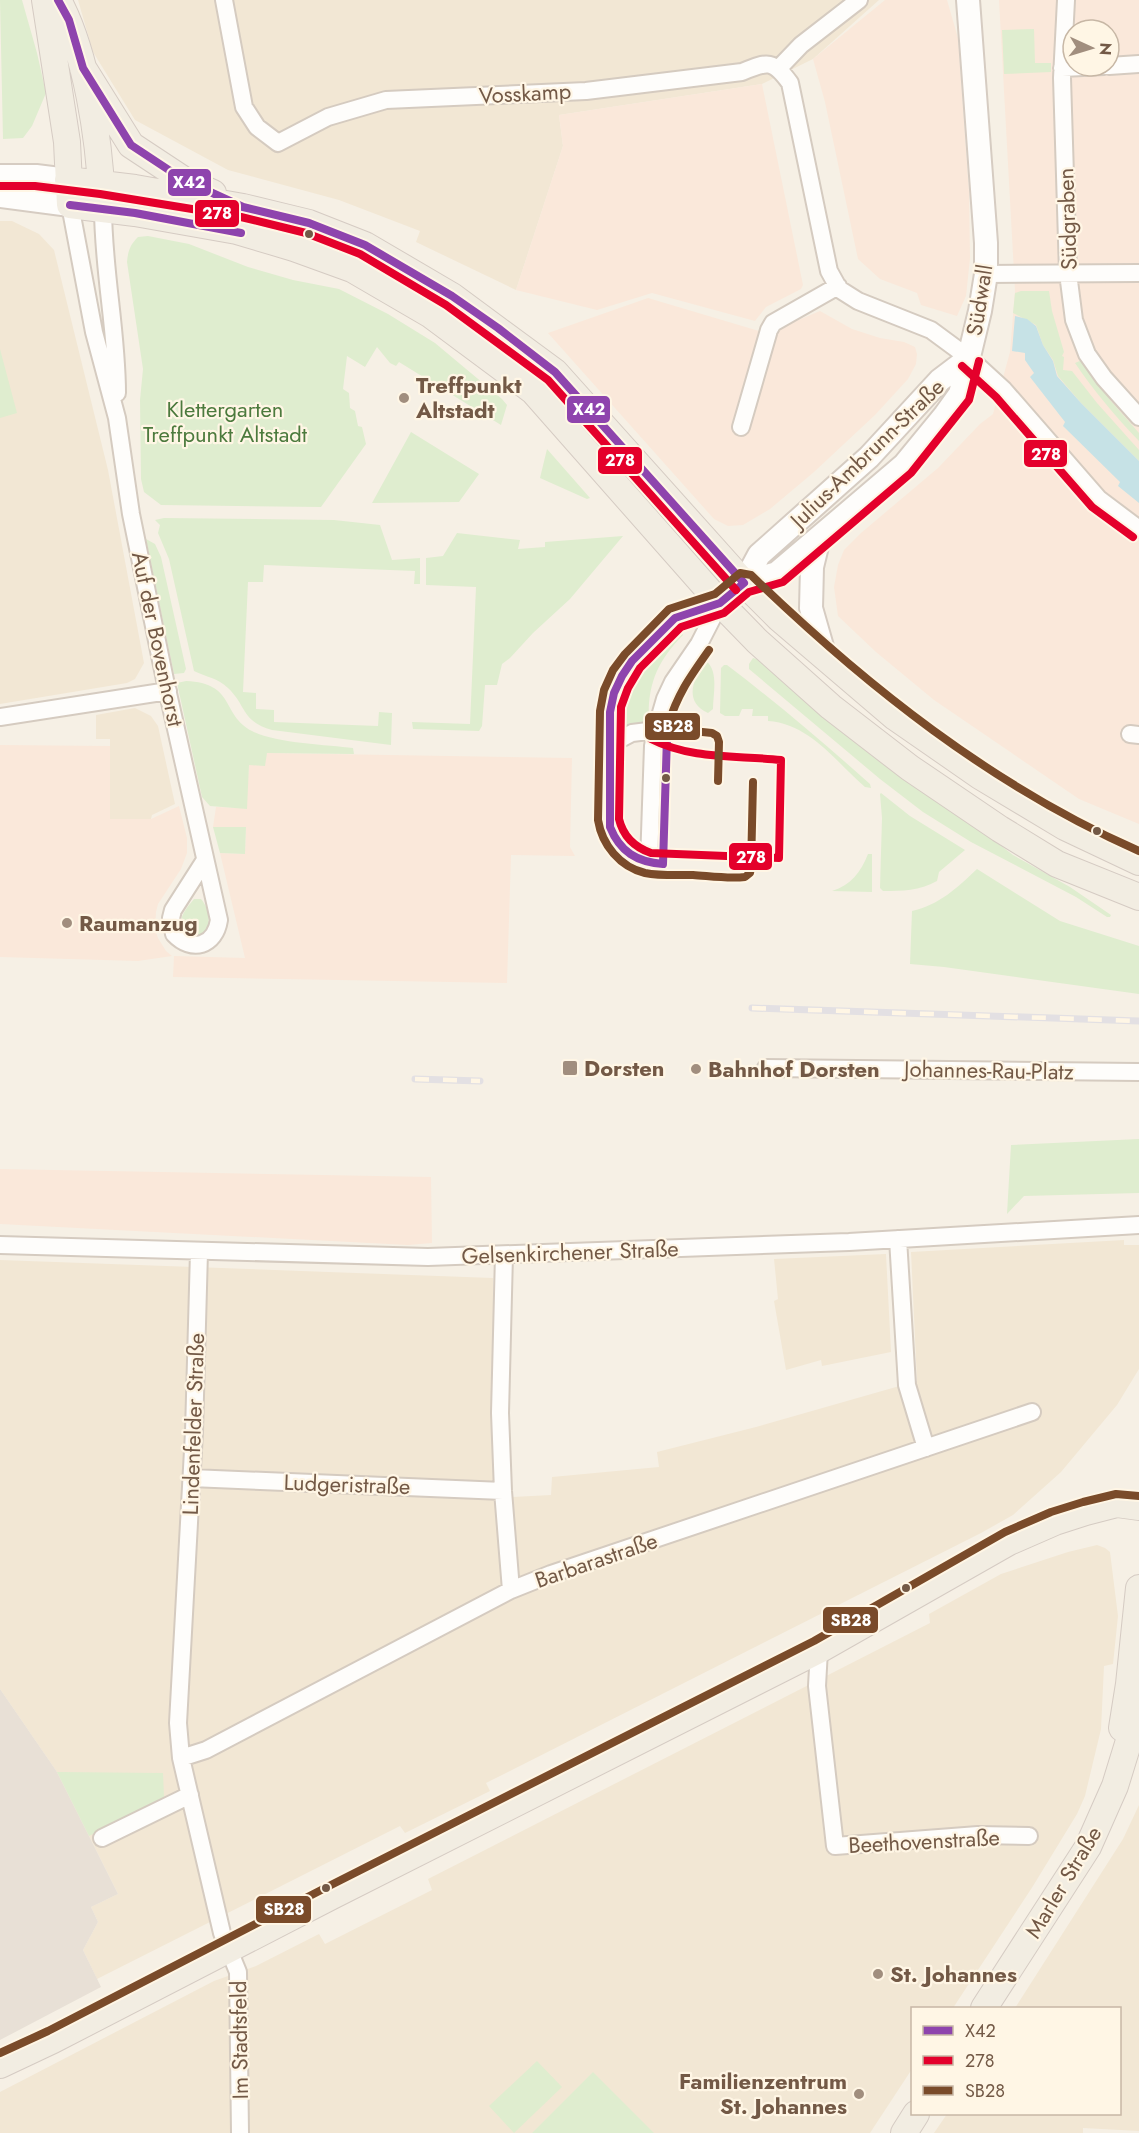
<svg xmlns="http://www.w3.org/2000/svg" width="1139" height="2133" viewBox="0 0 1139 2133" font-family="Jost,sans-serif">
  <style>
    .residential { fill: #f2e7d4 }
    .commercial { fill: #fae8da; fill-rule: evenodd }
    .industrial { fill: #e8e0d6 }
    .green { fill: #dfedcf }
    .water { fill: #c6e2e6 }
    .lines { fill: none; stroke-linecap: round; stroke-linejoin: round }
    .minor-casing { stroke: #d5cbc0; stroke-width: 20 }
    .secondary-casing { stroke: #d6ccc2; stroke-width: 26 }
    .primary-casing { stroke: #d5cbc3; stroke-width: 28 }
    .minor { stroke: #fefdfb; stroke-width: 16 }
    .secondary { stroke: #fefdfb; stroke-width: 22 }
    .primary { stroke: #f2ede2; stroke-width: 26 }
    .rail-casing { stroke: #e3e0e3; stroke-width: 7 }
    .rail { stroke: #fff6e5; stroke-width: 4.5; stroke-dasharray: 14; stroke-linecap: butt }
    .bus-1-casing { stroke: #fff6e5; stroke-width: 12 }
    .bus-2-casing { stroke: #fff6e5; stroke-width: 12 }
    .bus-3-casing { stroke: #fff6e5; stroke-width: 12 }
    .bus-1 { stroke: #8e44ad; stroke-width: 8 }
    .bus-2 { stroke: #e4002b; stroke-width: 8 }
    .bus-3 { stroke: #7a4b2a; stroke-width: 8 }
    .bus-dot { fill: #735946; stroke: #fff6e5; stroke-width: 2 }
    .poi-dot { fill: #a18e7e; stroke: #fff6e5; stroke-width: 2 }
    .labels { text-anchor: middle; dominant-baseline: central; stroke-width: 4.5; stroke-linejoin: round; paint-order: stroke }
    .street-label { font-size: 22px; fill: #735946; stroke: #fff6e5 }
    .poi-label { font-size: 22px; font-weight: bold; fill: #735946; stroke: #fff6e5; text-anchor: start }
    .park-label { font-size: 22px; fill: #4c7a3d; stroke: #fff6e5 }
    .line-badge { stroke: #fff6e5; stroke-width: 2 }
    .badge-label { font-size: 16px; text-anchor: middle; font-weight: bold; fill: #fff }
  </style>
  <rect width="100%" height="100%" fill="#f6f0e5"/>
  <path class="residential" d="M 78,0 L 879,0 L 813,59 L 762,84 L 559,115 L 563,146 L 516,290 L 416,242 L 420,231 L 339,200 L 228,170 L 135,120 L 93,52 Z
    M 0,221 L 12,221 L 39,234 L 54,250 L 108,470 L 144,663 L 135,679 L 127,683 L 0,704 Z
    M 135,708 L 151,716 L 158,726 L 175,804 L 152,815 L 151,819 L 110,819 L 110,739 L 96,739 L 96,715 Z
    M 1124,1240 L 1124,1245 L 1139,1245 L 1139,1369 L 1117,1405 L 1061,1472 L 1013,1515 L 981,1533 L 486,1783 L 490,1791 L 405,1833 L 400,1826 L 97,1979 L 83,1950 L 98,1922 L 91,1907 L 118,1894 L 57,1772 L 0,1689 L 0,1260 L 493,1278 L 493,1498 L 551,1495 L 552,1477 L 659,1467 L 657,1452 L 756,1427 L 917,1381 L 911,1252 Z
    M 886,1254 L 891,1352 L 822,1366 L 821,1360 L 786,1370 L 774,1301 L 778,1299 L 774,1259 Z
    M 1097,1545 L 1105,1548 L 1110,1552 L 1118,1616 L 1113,1664 L 1104,1666 L 1101,1729 L 1085,1796 L 1077,1814 L 1033,1886 L 953,2008 L 912,2008 L 912,2069 L 870,2133 L 0,2133 L 0,2092 L 214,1981 L 256,1966 L 319,1934 L 325,1944 L 432,1890 L 428,1879 L 930,1623 L 929,1614 L 1001,1574 L 1068,1552 Z
    M 1139,1805 L 1139,2131 L 1083,2128 L 1083,2133 L 934,2133 L 947,2114 L 1120,2114 L 1120,2008 L 1015,2008 L 1123,1839 Z"/>
  <path class="commercial" d="M 885,0 L 947,0 L 958,38 L 969,192 L 970,258 L 966,296 L 957,316 L 921,305 L 917,293 L 880,279 L 858,259 L 825,102 L 813,59 Z
    M 999,0 L 1139,0 L 1139,824 L 1079,799 L 934,700 L 876,652 L 838,616 L 834,587 L 838,565 L 844,550 L 861,533 L 938,468 L 980,424 L 993,414 L 1010,352 L 1015,291 ZM 1073,30 L 1109,30 L 1109,66 L 1073,66 Z
    M 762,84 L 803,285 L 801,289 L 766,307 L 755,321 L 652,293 L 597,310 L 516,290 L 563,146 L 559,115 Z
    M 648,298 L 759,331 L 732,424 L 748,429 L 778,332 L 784,326 L 820,311 L 852,329 L 880,338 L 904,342 L 915,347 L 917,354 L 916,364 L 908,379 L 875,415 L 814,472 L 770,509 L 743,525 L 728,526 L 714,519 L 548,333 Z
    M 0,745 L 110,746 L 110,819 L 151,819 L 179,806 L 187,838 L 187,853 L 181,869 L 158,904 L 156,912 L 155,929 L 158,938 L 166,951 L 172,956 L 138,961 L 0,957 Z
    M 267,753 L 572,758 L 570,847 L 575,856 L 511,855 L 507,983 L 173,977 L 174,956 L 245,958 L 220,853 L 245,854 L 246,827 L 213,827 L 216,807 L 246,808 L 249,765 Z
    M 0,1169 L 431,1177 L 432,1243 L 408,1245 L 0,1224 Z"/>
  <path class="industrial" d="M 0,1689 L 57,1772 L 118,1894 L 91,1907 L 98,1922 L 83,1950 L 101,1987 L 0,2040 Z"/>
  <path class="green" d="M 0,0 L 22,0 L 37,53 L 46,93 L 32,126 L 23,138 L 3,139 Z
    M 1034,29 L 1035,63 L 1051,63 L 1051,72 L 1004,74 L 1002,30 Z
    M 148,236 L 189,244 L 248,267 L 293,280 L 339,289 L 388,314 L 435,343 L 502,399 L 507,405 L 501,425 L 399,362 L 396,366 L 390,363 L 377,347 L 365,367 L 347,356 L 343,389 L 349,393 L 350,408 L 355,411 L 358,426 L 362,427 L 366,444 L 321,507 L 161,505 L 144,492 L 141,479 L 140,400 L 143,369 L 127,262 C 128,251 130,245 138,237 Z
    M 1021,291 L 1049,291 L 1052,311 L 1064,352 L 1062,356 L 1064,357 L 1063,370 L 1072,371 L 1097,403 L 1139,450 L 1139,461 L 1081,403 L 1058,376 L 1053,360 L 1043,345 L 1036,325 L 1013,313 L 1015,293 Z
    M 0,349 L 17,413 L 0,418 Z
    M 1082,360 L 1111,401 L 1139,433 L 1139,441 C 1116,417 1094,391 1075,363 Z
    M 411,432 L 479,474 L 459,502 L 372,503 Z
    M 547,449 L 590,498 L 587,499 L 540,478 Z
    M 164,518 L 334,520 L 380,525 L 392,560 L 420,558 L 420,584 L 414,584 L 415,571 L 264,565 L 263,582 L 248,582 L 243,692 L 256,693 L 256,709 L 274,710 L 274,722 L 378,726 L 379,712 L 392,713 L 391,745 L 272,730 C 241,721 247,706 228,688 C 218,678 206,677 194,671 L 169,559 L 158,533 L 160,525 L 155,520 Z
    M 457,533 L 520,540 L 518,549 L 545,547 L 545,542 L 623,536 L 570,599 L 533,633 L 510,658 L 502,664 L 497,685 L 485,685 L 482,726 L 479,731 L 413,729 L 412,722 L 470,724 L 476,587 L 426,585 L 426,558 L 443,556 Z
    M 146,539 L 155,544 L 161,557 L 186,669 L 184,673 L 174,674 Z
    M 678,628 L 683,635 C 657,661 647,686 649,722 L 618,728 C 620,680 645,660 678,628 Z
    M 753,658 L 760,660 L 1013,855 L 1070,887 L 1111,915 L 1110,917 L 1107,917 L 1076,897 L 971,842 L 923,812 L 880,779 L 749,669 L 749,664 Z
    M 706,661 C 719,671 713,694 713,709 L 708,713 C 683,702 693,678 706,661 Z
    M 724,665 L 727,665 C 777,703 824,743 870,784 L 871,788 L 865,787 C 835,761 810,724 768,721 L 768,716 L 752,716 L 753,709 L 742,709 L 739,716 L 725,716 L 720,713 L 721,668 Z
    M 186,681 C 236,683 221,715 252,731 C 274,743 328,745 353,748 L 354,754 L 267,753 L 265,766 L 249,765 L 247,809 L 210,806 L 202,797 L 177,683 Z
    M 881,793 L 910,816 L 965,850 L 939,872 L 937,881 C 919,891 903,891 883,891 L 880,888 L 882,818 L 880,794 Z
    M 213,827 L 246,827 L 245,854 L 220,853 Z
    M 868,854 L 872,854 L 872,892 L 832,891 C 851,885 861,872 868,854 Z
    M 977,869 L 1060,921 L 1139,946 L 1139,994 L 944,967 L 910,964 L 912,911 C 939,905 957,888 977,869 Z
    M 194,899 L 201,899 C 209,908 212,924 204,934 C 195,938 180,935 181,922 C 181,914 189,905 194,899 Z
    M 1139,1139 L 1139,1193 L 1024,1196 L 1007,1214 L 1011,1145 Z
    M 57,1772 L 163,1773 L 164,1797 L 89,1836 Z
    M 537,2061 L 562,2087 L 514,2133 L 489,2106 Z
    M 593,2072 L 654,2133 L 532,2133 Z"/>
  <path class="water" d="M 1015,316 L 1027,319 L 1036,326 L 1043,345 L 1053,361 L 1057,376 L 1081,403 L 1139,461 L 1139,503 L 1118,486 L 1120,482 L 1063,426 L 1065,422 L 1030,377 L 1034,373 L 1025,360 L 1025,353 L 1012,351 Z"/>
  <g class="lines">
    <g class="minor-casing">
      <path id="minor" d="M 224,0 L 244,107 L 257,127 L 278,143 L 328,117 L 386,100 L 586,91 L 742,72 C 768,61 773,60 790,83 L 829,271 L 839,289 L 858,301 L 931,330 L 969,358 L 1004,390 L 1099,499 L 1139,529
        M 1066,0 L 1062,78 L 1068,273 L 1074,320 L 1087,354 L 1104,378 L 1139,417
        M 1109,66 L 1139,64
        M 779,68 L 801,45 L 859,0
        M 1062,68 L 1104,66
        M 70,205 L 94,332 L 117,418 L 131,514 L 165,680 L 219,920 C 215,946 192,953 174,934 L 171,918 L 173,910 L 205,860
        M 103,208 C 103,270 117,331 117,393
        M 986,274 L 1139,273
        M 741,427 L 769,330 L 773,323 L 838,286
        M 720,603 L 699,644 L 673,682 L 665,699 L 656,730 L 653,746 L 649,863 C 632,859 619,850 612,833 C 606,819 608,722 611,704 C 613,694 617,684 623,674 C 629,663 665,624 676,618 C 689,611 706,608 720,603 Z
        M 0,717 L 168,691
        M 1130,734 L 1139,735
        M 609,745 L 632,733 L 656,730
        M 766,1068 L 1139,1072
        M 898,1239 L 907,1385 L 926,1448
        M 0,1245 L 428,1257 L 849,1242 L 1139,1225
        M 199,1252 L 194,1432 L 178,1723 L 181,1758 L 222,1933 L 238,1972 L 240,2133
        M 504,1255 L 500,1413 L 503,1491 L 511,1590
        M 191,1478 L 503,1491
        M 819,1650 L 817,1686 L 835,1846 L 978,1835 L 1029,1836
        M 181,1758 L 206,1750 L 511,1590 L 551,1574 L 1032,1412
        M 102,1838 L 190,1795"/>
    </g>
    <g class="secondary-casing">
      <path id="secondary" d="M 0,176 L 36,176 L 68,180
        M 0,196 L 70,205
        M 819,538 L 812,567 L 811,608 L 825,657
        M 744,583 L 759,555 L 869,457 L 940,380 L 969,358
        M 720,603 L 744,583 L 777,573 L 904,465 L 945,415 L 960,394 L 980,311 L 986,274 L 986,243 L 968,0"/>
    </g>
    <g class="primary-casing">
      <path id="primary" d="M 45,0 L 67,142 L 70,205 L 135,213 L 237,231 L 294,248 L 352,269 L 431,315 L 533,391 L 720,603 L 757,641 L 831,707 L 910,768 L 1000,829 L 1057,864 L 1139,897
        M 58,0 C 87,54 99,139 102,200
        M 83,68 L 131,145 L 184,180 L 213,193
        M 68,180 L 135,188 L 243,207 L 309,223 L 365,245 L 452,296 L 555,372 L 744,583 L 779,618 L 895,717 L 980,776 L 1065,827 L 1139,862
        M 1122,1728 L 1129,1684 L 1139,1588
        M 984,2008 L 1088,1847 L 1115,1786 L 1139,1708
        M 0,2065 L 53,2040 L 332,1896 L 819,1650 L 1009,1542 L 1055,1522 L 1086,1512 L 1117,1504 L 1139,1507
        M 904,2133 L 916,2114"/>
    </g>
    <use href="#minor" class="minor"/>
    <use href="#secondary" class="secondary"/>
    <use href="#primary" class="primary"/>
    <g class="rail-casing">
      <path id="rail" d="M 752,1008 L 1139,1021
        M 415,1079 L 480,1081"/>
    </g>
    <use href="#rail" class="rail"/>
    <g class="bus-1-casing">
      <path id="bus-1" d="M 58,0 L 69,20 L 83,68 L 131,145 L 184,180 L 243,207 L 309,223 L 365,245 L 452,296 L 498,328 L 555,372 L 744,583
        M 70,205 L 135,213 L 241,233
        M 663,864 C 637,862 620,852 610,827 L 610,712 L 614,693 L 622,676 L 632,661 L 675,618 L 720,603 L 744,583
        M 663,864 L 667,737"/>
    </g>
    <g class="bus-2-casing">
      <path id="bus-2" d="M 0,186 L 35,186 L 100,194 L 241,217 L 306,233 L 360,254 L 446,305 L 548,380 L 736,590
        M 962,366 L 996,397 L 1092,507 L 1133,537
        M 651,739 C 692,760 737,755 781,760 L 779,858 L 651,853 C 634,847 623,836 619,819 L 621,707 L 628,688 L 640,668 L 681,627 L 724,613 L 749,592 L 783,582 L 911,473 L 969,400 L 979,361"/>
    </g>
    <g class="bus-3-casing">
      <path id="bus-3" d="M 709,650 C 690,677 678,693 668,725 L 683,730 L 712,733 L 717,736 L 719,742 L 718,781
        M 753,782 L 751,868 L 750,873 L 745,877 C 728,879 709,876 693,875 C 678,875 660,876 645,873 C 620,867 602,845 598,820 L 600,711 L 604,690 L 613,670 L 625,654 L 669,609 L 715,594 L 740,573 L 751,575 C 866,686 992,786 1139,851
        M 0,2053 L 48,2031 L 327,1887 L 814,1641 L 1005,1532 L 1051,1512 L 1083,1502 L 1116,1494 L 1139,1496"/>
    </g>
    <use href="#bus-1" class="bus-1"/>
    <use href="#bus-2" class="bus-2"/>
    <use href="#bus-3" class="bus-3"/>
  </g>
  <g class="bus-dot">
    <circle cx="309" cy="234" r="5"/>
    <circle cx="666" cy="778" r="5"/>
    <circle cx="1097" cy="831" r="5"/>
    <circle cx="906" cy="1588" r="5"/>
    <circle cx="326" cy="1888" r="5"/>
  </g>
  <g class="poi-dot">
    <circle cx="404" cy="398" r="6"/>
    <circle cx="67" cy="923" r="6"/>
    <rect x="562" y="1060" width="16" height="16" rx="3"/>
    <circle cx="696" cy="1069" r="6"/>
    <circle cx="878" cy="1974" r="6"/>
    <circle cx="859" cy="2094" r="6"/>
  </g>
  <g class="labels">
    <g class="street-label">
      <text transform="translate(525 93) rotate(-3)">Vosskamp</text>
      <text transform="translate(1067 219) rotate(-92)">Südgraben</text>
      <text transform="translate(979 300) rotate(-81)">Südwall</text>
      <text transform="translate(867 453) rotate(-44)">Julius-Ambrunn-Straße</text>
      <text transform="translate(158 639) rotate(78)">Auf der Bovenhorst</text>
      <text transform="translate(989 1070) rotate(1)">Johannes-Rau-Platz</text>
      <text transform="translate(570 1252) rotate(-2)">Gelsenkirchener Straße</text>
      <text transform="translate(193 1424) rotate(-88)">Lindenfelder Straße</text>
      <text transform="translate(347 1484) rotate(2)">Ludgeristraße</text>
      <text transform="translate(596 1560) rotate(-19)">Barbarastraße</text>
      <text transform="translate(924 1841) rotate(-3)">Beethovenstraße</text>
      <text transform="translate(1063 1882) rotate(-59)">Marler Straße</text>
      <text transform="translate(239 2040) rotate(-91)">Im Stadtsfeld</text>
    </g>
    <g class="poi-label">
      <text x="416" y="385">Treffpunkt<tspan x="416" dy="25">Altstadt</tspan></text>
      <text x="79" y="923">Raumanzug</text>
      <text x="584" y="1068">Dorsten</text>
      <text x="708" y="1069">Bahnhof Dorsten</text>
      <text x="890" y="1974">St. Johannes</text>
      <text x="847" y="2081" text-anchor="end">Familienzentrum<tspan x="847" dy="25">St. Johannes</tspan></text>
    </g>
    <g class="park-label">
      <text x="225" y="409">Klettergarten<tspan x="225" dy="25">Treffpunkt Altstadt</tspan></text>
    </g>
  </g>
  <g class="line-badge">
    <rect x="167" y="168" width="45" height="29" rx="6" fill="#8e44ad"/>
    <rect x="194" y="199" width="46" height="29" rx="6" fill="#e4002b"/>
    <rect x="566" y="395" width="45" height="29" rx="6" fill="#8e44ad"/>
    <rect x="1023" y="439" width="45" height="29" rx="6" fill="#e4002b"/>
    <rect x="597" y="446" width="46" height="29" rx="6" fill="#e4002b"/>
    <rect x="644" y="712" width="57" height="29" rx="6" fill="#7a4b2a"/>
    <rect x="728" y="842" width="45" height="29" rx="6" fill="#e4002b"/>
    <rect x="822" y="1606" width="57" height="28" rx="6" fill="#7a4b2a"/>
    <rect x="255" y="1895" width="57" height="29" rx="6" fill="#7a4b2a"/>
  </g>
  <g class="badge-label">
    <text x="189" y="188">X42</text>
    <text x="217" y="219">278</text>
    <text x="589" y="415">X42</text>
    <text x="1046" y="460">278</text>
    <text x="620" y="466">278</text>
    <text x="673" y="732">SB28</text>
    <text x="751" y="863">278</text>
    <text x="851" y="1626">SB28</text>
    <text x="284" y="1915">SB28</text>
  </g>
  <rect x="911" y="2007" width="210" height="108" fill="#fff6e5" stroke="#c7b7a5" stroke-width="1.5"/>
  <rect x="923" y="2026" width="30" height="9" fill="#8e44ad" stroke="#c7b7a5" stroke-width="1.5"/>
  <text x="965" y="2037" font-size="18" fill="#735946">X42</text>
  <rect x="923" y="2056" width="30" height="9" fill="#e4002b" stroke="#c7b7a5" stroke-width="1.5"/>
  <text x="965" y="2067" font-size="18" fill="#735946">278</text>
  <rect x="923" y="2086" width="30" height="9" fill="#7a4b2a" stroke="#c7b7a5" stroke-width="1.5"/>
  <text x="965" y="2097" font-size="18" fill="#735946">SB28</text>
  <g transform="translate(1091 48) rotate(94)"><circle r="28" fill="#fff6e5" stroke="#c7b7a5" stroke-width="1.5"/>
  <path d="M0-4.5L10 22L0 15L-10 22Z" fill="#a18e7e"/>
  <text y="-9" font-size="16" font-weight="bold" text-anchor="middle" fill="#735946">N</text>
  </g>
</svg>
